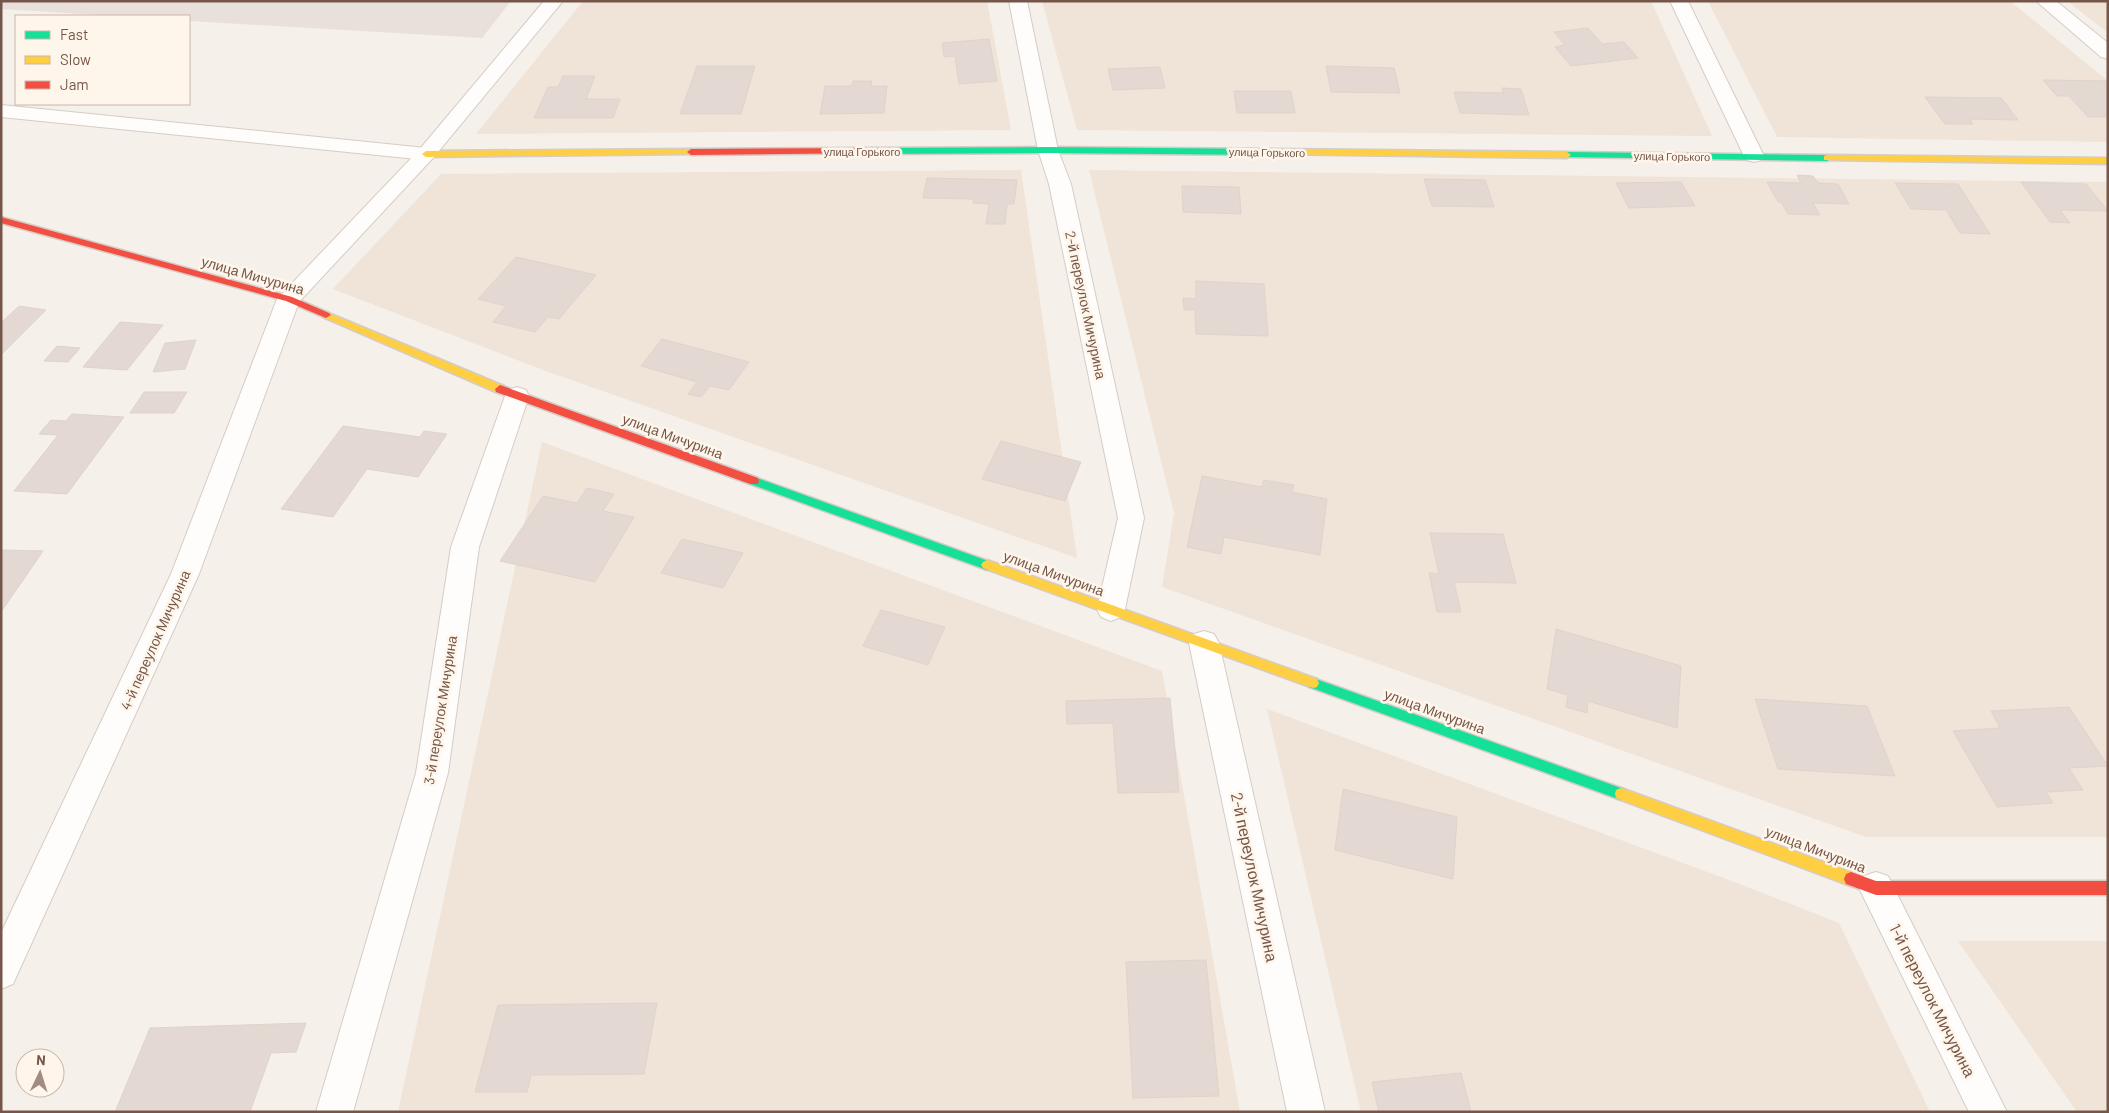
<svg xmlns="http://www.w3.org/2000/svg" width="2109" height="1113" viewBox="0 0 2109 1113" font-family="Barlow,sans-serif">
  <style>
    .residential { fill: #f0e3d7 }
    .industrial { fill: #e9e0db }
    .building { fill: #e3d8d2; stroke: #dfd3cc }
    .lines { fill: none; stroke-linecap: round; stroke-linejoin: round }
    .lane-casing { stroke: #d5ccc6; stroke-width: 2 }
    .street-casing { stroke: #d5ccc6; stroke-width: 2 }
    .fast-casing { stroke: #d6ccc6; stroke-width: 3 }
    .slow-casing { stroke: #d6ccc6; stroke-width: 3 }
    .jam-casing { stroke: #d6ccc6; stroke-width: 3 }
    .lane { fill: #fefdfc; fill-rule: evenodd }
    .street { fill: #fefdfc; fill-rule: evenodd }
    .fast { fill: #16e098; fill-rule: evenodd }
    .slow { fill: #ffcf43; fill-rule: evenodd }
    .jam { fill: #f24e42; fill-rule: evenodd }
    .labels { text-anchor: middle; dominant-baseline: central; stroke-width: 5; stroke-linejoin: round; paint-order: stroke }
    .far-street-label { font-size: 11px; fill: #755649; stroke: #fff6eb }
    .street-label { font-size: 14px; fill: #755649; stroke: #fff6eb }
    .near-street-label { font-size: 16px; fill: #755649; stroke: #fff6eb }
  </style>
  <rect width="100%" height="100%" fill="#f6f0ea"/>
  <path class="residential" d="M 583,1 L 987,1 L 1011,130 L 476,134 Z
    M 1042,1 L 1651,1 L 1712,136 L 1077,130 Z
    M 1708,1 L 2010,1 L 2108,81 L 2108,142 L 1777,137 Z
    M 2067,1 L 2108,1 L 2108,33 Z
    M 1021,170 L 1077,558 L 543,370 L 333,289 L 441,174 Z
    M 1089,170 L 2108,182 L 2108,837 L 1866,837 L 1162,587 L 1174,513 Z
    M 542,442 L 1162,671 L 1240,1112 L 398,1112 Z
    M 1267,709 L 1737,883 L 1839,923 L 1930,1112 L 1361,1112 Z
    M 1958,941 L 2108,941 L 2108,1112 L 2077,1112 Z"/>
  <path class="industrial" d="M 1,1 L 511,1 L 482,38 L 189,21 L 189,16 L 117,16 L 1,9 Z"/>
  <path class="building" d="M 1588,28 L 1602,44 L 1624,42 L 1638,58 L 1571,66 L 1555,47 L 1565,45 L 1554,32 Z
    M 989,39 L 997,81 L 959,84 L 955,56 L 944,57 L 942,43 Z
    M 697,66 L 755,66 L 741,114 L 680,114 Z
    M 1326,66 L 1394,68 L 1400,93 L 1331,92 Z
    M 1160,67 L 1165,88 L 1113,90 L 1108,69 Z
    M 563,76 L 595,76 L 586,99 L 620,99 L 613,118 L 534,118 L 548,87 L 558,87 Z
    M 2043,80 L 2108,81 L 2108,117 L 2088,117 L 2069,96 L 2057,96 Z
    M 853,81 L 872,81 L 871,86 L 887,86 L 884,113 L 820,114 L 825,86 L 852,86 Z
    M 1502,88 L 1521,89 L 1529,115 L 1460,113 L 1454,92 L 1504,93 Z
    M 1234,91 L 1291,91 L 1295,113 L 1237,113 Z
    M 1925,97 L 2001,98 L 2018,120 L 1970,119 L 1973,124 L 1945,124 Z
    M 1797,175 L 1813,176 L 1818,183 L 1838,184 L 1849,204 L 1813,203 L 1820,215 L 1788,214 L 1781,202 L 1778,202 L 1767,182 L 1801,183 Z
    M 927,178 L 1017,180 L 1014,204 L 1007,204 L 1005,224 L 986,224 L 989,204 L 973,203 L 974,199 L 923,198 Z
    M 1424,179 L 1485,180 L 1494,207 L 1432,206 Z
    M 1681,182 L 1695,206 L 1629,208 L 1616,183 Z
    M 2021,182 L 2086,184 L 2108,211 L 2060,210 L 2070,223 L 2050,222 Z
    M 1895,183 L 1958,184 L 1990,234 L 1960,233 L 1946,210 L 1911,209 Z
    M 1182,186 L 1239,187 L 1241,214 L 1183,212 Z
    M 516,257 L 596,275 L 559,319 L 548,317 L 535,332 L 493,322 L 506,306 L 478,299 Z
    M 1196,281 L 1264,284 L 1268,336 L 1196,334 L 1195,310 L 1184,310 L 1183,298 L 1196,299 Z
    M 19,306 L 46,310 L 1,355 L 1,323 Z
    M 120,322 L 163,325 L 127,370 L 83,367 Z
    M 662,339 L 749,362 L 729,390 L 710,386 L 701,397 L 688,394 L 697,382 L 641,366 Z
    M 196,340 L 185,369 L 153,372 L 165,343 Z
    M 57,346 L 80,348 L 68,362 L 44,361 Z
    M 144,392 L 187,392 L 174,413 L 130,413 Z
    M 72,414 L 124,417 L 67,494 L 14,491 L 58,435 L 39,434 L 51,420 L 66,421 Z
    M 343,426 L 420,437 L 424,431 L 447,434 L 418,477 L 367,469 L 333,517 L 281,509 Z
    M 1001,441 L 1081,462 L 1065,501 L 982,479 Z
    M 1202,476 L 1262,487 L 1264,480 L 1294,485 L 1292,492 L 1327,499 L 1320,555 L 1224,537 L 1221,554 L 1187,547 Z
    M 587,488 L 614,494 L 603,511 L 634,517 L 595,582 L 500,561 L 543,496 L 577,503 Z
    M 1430,533 L 1503,534 L 1516,583 L 1454,582 L 1461,612 L 1437,612 L 1429,573 L 1439,574 Z
    M 682,539 L 743,553 L 723,588 L 661,573 Z
    M 1,550 L 43,551 L 1,612 Z
    M 881,610 L 945,627 L 928,665 L 863,646 Z
    M 1556,629 L 1681,666 L 1677,728 L 1588,701 L 1587,713 L 1566,707 L 1568,695 L 1547,689 Z
    M 1170,698 L 1179,792 L 1118,793 L 1113,723 L 1067,724 L 1066,701 Z
    M 1755,699 L 1867,706 L 1895,776 L 1778,769 Z
    M 2069,707 L 2108,766 L 2069,768 L 2083,790 L 2046,792 L 2053,803 L 1997,807 L 1953,731 L 2000,728 L 1991,711 Z
    M 1343,789 L 1457,817 L 1453,879 L 1335,850 Z
    M 1206,960 L 1219,1096 L 1133,1098 L 1126,962 Z
    M 657,1003 L 644,1074 L 531,1075 L 527,1092 L 475,1092 L 498,1005 Z
    M 306,1023 L 296,1052 L 271,1053 L 250,1112 L 115,1112 L 150,1028 Z
    M 1461,1073 L 1471,1112 L 1379,1112 L 1372,1082 Z"/>
  <g class="lines">
    <g class="lane-casing">
      <path id="lane" d="M 1670,1 L 1688,1 L 1764,156 L 1761,160 L 1754,162 L 1747,160 L 1744,156 Z
        M 1,105 L 426,148 L 433,150 L 436,154 L 433,158 L 426,160 L 1,117 Z"/>
    </g>
    <g class="street-casing">
      <path id="street" d="M 544,1 L 563,1 L 433,158 L 299,302 L 199,574 L 13,984 L 1,989 L 1,933 L 171,574 L 277,299 L 419,150 Z
        M 1009,1 L 1027,1 L 1058,150 L 1071,184 L 1144,518 L 1125,609 L 1121,617 L 1111,621 L 1101,617 L 1097,609 L 1118,518 L 1049,184 L 1038,150 Z
        M 2036,1 L 2056,1 L 2108,43 L 2108,59 L 2101,57 Z
        M 517,387 L 526,390 L 529,396 L 479,547 L 448,773 L 353,1112 L 316,1112 L 416,773 L 451,547 L 505,396 L 508,390 Z
        M 1204,631 L 1214,634 L 1219,643 L 1325,1112 L 1287,1112 L 1189,643 L 1194,634 Z
        M 1876,872 L 1888,876 L 2007,1112 L 1969,1112 L 1859,888 L 1864,876 Z"/>
    </g>
    <g class="fast-casing">
      <path id="fast" d="M 1048,147 L 1267,149 L 1271,152 L 1267,155 L 1048,153 L 871,154 L 867,151 L 871,148 Z
        M 1567,152 L 1827,155 L 1831,158 L 1827,161 L 1564,157 L 1563,155 Z
        M 754,477 L 991,562 L 993,565 L 991,568 L 987,570 L 750,484 L 749,481 L 750,478 Z
        M 1313,678 L 1621,788 L 1626,790 L 1627,794 L 1626,798 L 1621,800 L 1309,687 L 1307,683 L 1309,679 Z"/>
    </g>
    <g class="slow-casing">
      <path id="slow" d="M 691,149 L 695,152 L 694,154 L 426,157 L 422,154 L 426,151 Z
        M 1267,149 L 1567,152 L 1571,155 L 1567,158 L 1264,154 L 1263,152 Z
        M 1827,155 L 2108,158 L 2108,164 L 1824,160 L 1824,156 Z
        M 326,312 L 504,386 L 505,389 L 500,393 L 496,392 L 323,317 L 321,315 Z
        M 987,560 L 1317,679 L 1319,683 L 1317,687 L 1313,688 L 983,568 L 981,565 L 983,562 Z
        M 1621,788 L 1851,872 L 1856,874 L 1858,879 L 1856,884 L 1851,886 L 1616,798 L 1615,794 L 1616,790 Z"/>
    </g>
    <g class="jam-casing">
      <path id="jam" d="M 871,148 L 874,149 L 874,153 L 691,155 L 687,152 L 691,149 Z
        M 1,217 L 292,297 L 329,313 L 331,315 L 326,318 L 286,301 L 1,223 Z
        M 500,385 L 758,478 L 759,481 L 758,484 L 750,484 L 496,392 L 495,389 Z
        M 1851,872 L 1876,881 L 2108,881 L 2108,895 L 1876,895 L 1846,884 L 1844,879 L 1846,874 Z"/>
    </g>
    <use href="#lane" class="lane"/>
    <use href="#street" class="street"/>
    <use href="#fast" class="fast"/>
    <use href="#slow" class="slow"/>
    <use href="#jam" class="jam"/>
  </g>
  <g class="labels">
    <g class="far-street-label">
      <text x="862" y="151">улица Горького</text>
      <text transform="translate(1267 152) rotate(1)">улица Горького</text>
      <text transform="translate(1672 156) rotate(1)">улица Горького</text>
    </g>
    <g class="street-label">
      <text transform="translate(253 275) rotate(16)">улица Мичурина</text>
      <text transform="translate(1086 305) rotate(78)">2-й переулок Мичурина</text>
      <text transform="translate(673 436) rotate(20)">улица Мичурина</text>
      <text transform="translate(1054 573) rotate(20)">улица Мичурина</text>
      <text transform="translate(155 640) rotate(-66)">4-й переулок Мичурина</text>
      <text transform="translate(440 710) rotate(-81)">3-й переулок Мичурина</text>
      <text transform="translate(1435 711) rotate(20)">улица Мичурина</text>
      <text transform="translate(1816 849) rotate(21)">улица Мичурина</text>
    </g>
    <g class="near-street-label">
      <text transform="translate(1255 877) rotate(78)">2-й переулок Мичурина</text>
      <text transform="translate(1933 1000) rotate(63)">1-й переулок Мичурина</text>
    </g>
  </g>
  <rect width="2109" height="1113" fill="none" stroke="#755649" stroke-width="5"/>
  <rect x="15" y="15" width="175" height="90" fill="#fff6eb" stroke="#c8b6aa"/>
  <rect x="25" y="31" width="25" height="8" fill="#16e098" stroke="#c8b6aa"/>
  <text x="60" y="40" font-size="15" fill="#755649">Fast</text>
  <rect x="25" y="56" width="25" height="8" fill="#ffcf43" stroke="#c8b6aa"/>
  <text x="60" y="65" font-size="15" fill="#755649">Slow</text>
  <rect x="25" y="81" width="25" height="8" fill="#f24e42" stroke="#c8b6aa"/>
  <text x="60" y="90" font-size="15" fill="#755649">Jam</text>
  <g transform="translate(40 1073) rotate(4)"><circle r="24" fill="#fff6eb" stroke="#c8b6aa"/>
  <path d="M0-4L9 19L0 12L-9 19Z" fill="#a28c81"/>
  <text y="-8" font-size="14" font-weight="bold" text-anchor="middle" fill="#755649">N</text>
  </g>
</svg>
